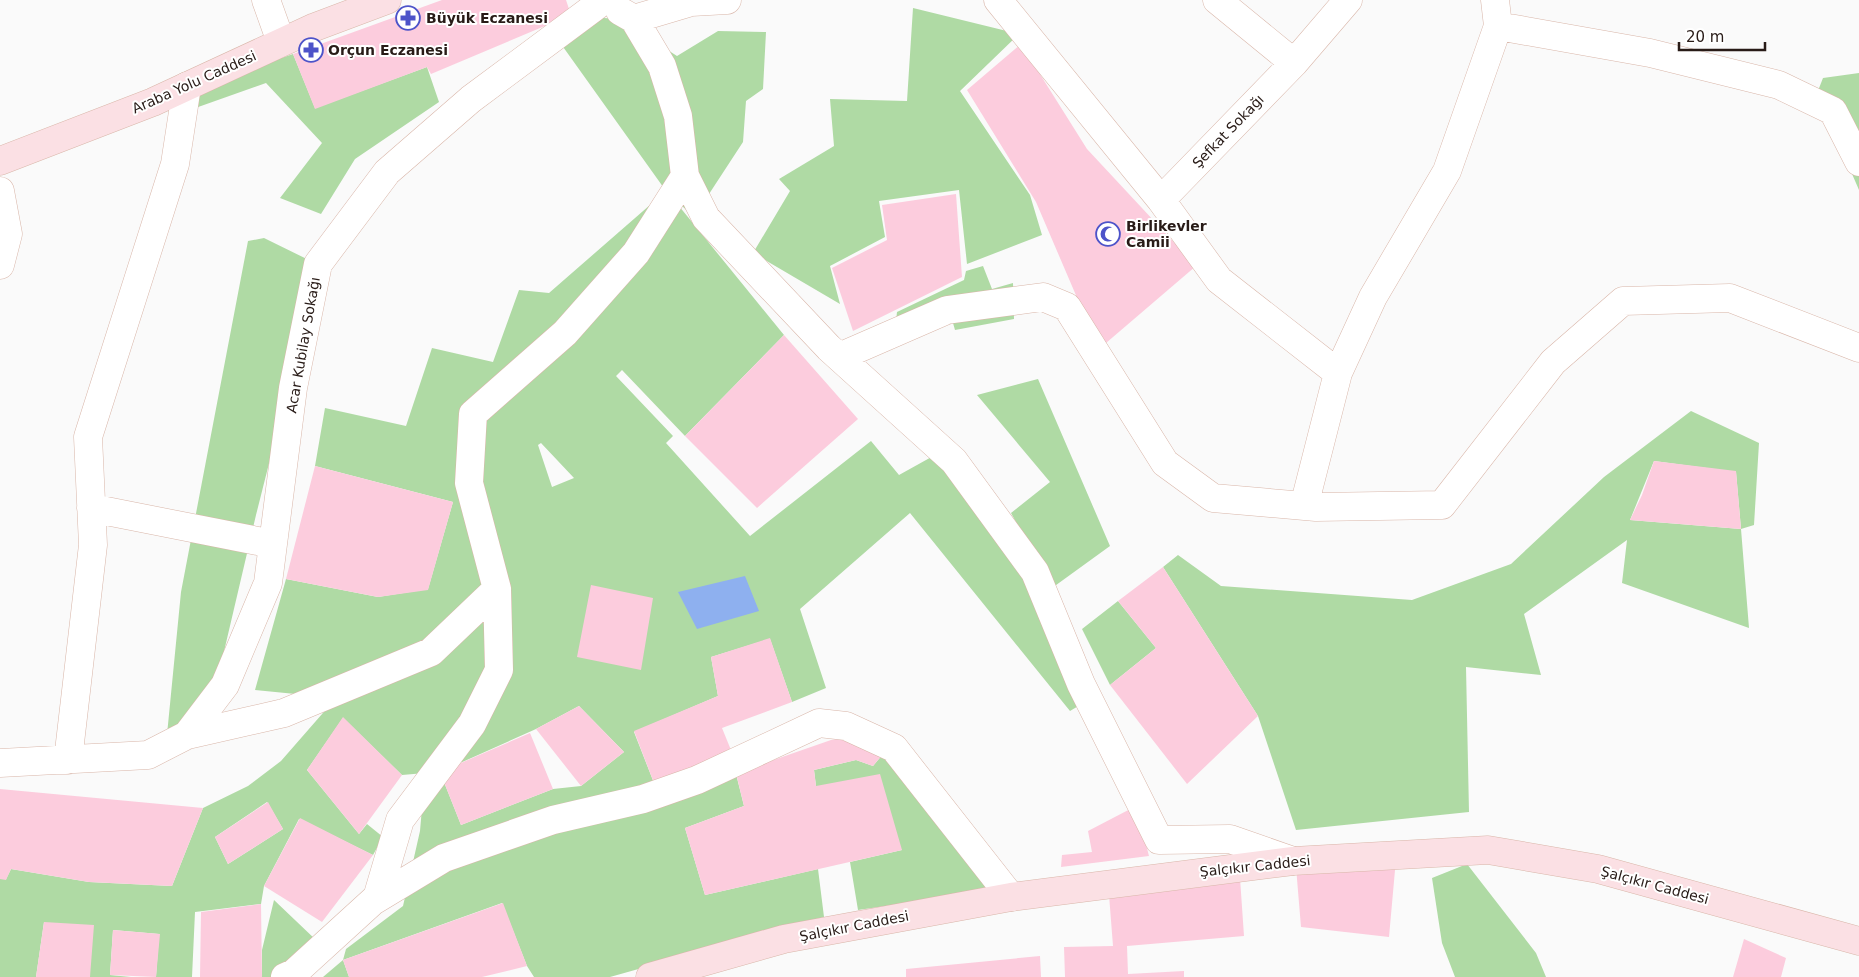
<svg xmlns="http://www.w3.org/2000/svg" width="1859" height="977" viewBox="0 0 1859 977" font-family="'DejaVu Sans',sans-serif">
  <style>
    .green { fill: #afdaa4; fill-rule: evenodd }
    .water { fill: #8eb0ef }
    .building { fill: #fcccdd }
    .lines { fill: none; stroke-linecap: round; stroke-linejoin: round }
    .street-casing { stroke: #d9b6a9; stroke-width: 29 }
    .secondary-casing { stroke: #d9b6a9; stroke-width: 29 }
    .street { stroke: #fff; stroke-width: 28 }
    .secondary { stroke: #fbe0e4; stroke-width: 28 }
    .labels { text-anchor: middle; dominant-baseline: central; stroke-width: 4; stroke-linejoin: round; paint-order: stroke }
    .poi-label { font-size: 14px; font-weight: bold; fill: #281b17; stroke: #fff; text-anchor: start }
    .street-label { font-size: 14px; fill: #281b17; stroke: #fff }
  </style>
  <rect width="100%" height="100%" fill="#fafafa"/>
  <path class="green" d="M 913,8 L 1019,34 L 960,91 L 1030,195 L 1042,235 L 967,264 L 959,190 L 879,201 L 885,237 L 830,266 L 840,304 L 753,253 L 790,191 L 779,179 L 834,146 L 830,99 L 907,101 Z
    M 588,17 L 620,19 L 677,56 L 718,31 L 766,32 L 763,89 L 746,101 L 743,142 L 694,217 L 670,195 L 784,335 L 685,436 L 622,370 L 616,376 L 673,436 L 666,443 L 750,536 L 871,441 L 899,475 L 935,455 L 998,530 L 1095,696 L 1070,711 L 910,513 L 800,609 L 826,688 L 792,702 L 770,639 L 711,657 L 718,696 L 634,732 L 654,783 L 736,774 L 744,806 L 685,828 L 705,895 L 818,869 L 824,917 L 610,977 L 534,977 L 527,966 L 502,903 L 343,960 L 349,977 L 323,977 L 343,960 L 346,949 L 403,906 L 420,831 L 425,773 L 402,775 L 343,718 L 307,770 L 359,834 L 367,824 L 383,837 L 373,855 L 299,819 L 264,886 L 261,904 L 195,912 L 192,977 L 156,977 L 159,934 L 113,930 L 110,975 L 131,977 L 90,977 L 44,922 L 36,977 L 0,977 L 0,879 L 6,879 L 11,869 L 89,882 L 172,886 L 203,808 L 248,786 L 281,761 L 336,698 L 255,690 L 286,579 L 378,597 L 428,589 L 453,502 L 315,466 L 325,408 L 406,426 L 432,348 L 493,362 L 519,290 L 549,293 L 666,191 L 561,44 ZM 541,443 L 574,478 L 552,487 L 538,445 ZM 579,706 L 624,752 L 581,786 L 553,789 L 461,825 L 440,772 L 536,729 ZM 267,802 L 283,829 L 228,864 L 215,837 Z
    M 293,54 L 315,108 L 427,67 L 439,102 L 355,159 L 321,214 L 280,198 L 322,143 L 266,83 L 170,117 L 166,98 Z
    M 1859,73 L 1859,190 L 1833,130 L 1814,101 L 1823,78 Z
    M 264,238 L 319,265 L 256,515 L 203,741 L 165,755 L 181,592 L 248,241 Z
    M 983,266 L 992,289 L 1013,283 L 1014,319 L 955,330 L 949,309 L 896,321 L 897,312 L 964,280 L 966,271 Z
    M 1038,379 L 1110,546 L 1052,588 L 1011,513 L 1050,482 L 977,395 Z
    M 1691,411 L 1759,443 L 1754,525 L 1741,529 L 1749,628 L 1622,583 L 1627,540 L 1524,614 L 1541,675 L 1466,667 L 1469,812 L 1296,830 L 1258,716 L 1163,567 L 1178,555 L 1221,586 L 1412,600 L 1511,564 L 1604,477 ZM 1654,461 L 1736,472 L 1741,529 L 1630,520 Z
    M 1118,601 L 1156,648 L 1110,685 L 1082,629 Z
    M 883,754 L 989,891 L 858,910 L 850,862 L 902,850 L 816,786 L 814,770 L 856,760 L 873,766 Z
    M 1467,864 L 1536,953 L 1546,977 L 1455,977 L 1442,943 L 1432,878 Z
    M 274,900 L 317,941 L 286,977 L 262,977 L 262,950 Z"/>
  <path class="water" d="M 745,576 L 759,611 L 697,629 L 678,592 Z"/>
  <path class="building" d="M 442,0 L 566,0 L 571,15 L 431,74 L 427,67 L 315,109 L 293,54 Z
    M 1021,44 L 1087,149 L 1196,266 L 1099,349 L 1036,202 L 967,90 Z
    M 956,194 L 962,277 L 853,331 L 832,268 L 887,240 L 882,205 Z
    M 784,335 L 858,419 L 757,508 L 685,436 Z
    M 1654,461 L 1736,471 L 1741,529 L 1630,520 L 1642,495 Z
    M 315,466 L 453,502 L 428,590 L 378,597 L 286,579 Z
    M 1163,567 L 1258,716 L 1187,784 L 1110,685 L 1156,648 L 1118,601 Z
    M 591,585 L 653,598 L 641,670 L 577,657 Z
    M 770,638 L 792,702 L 722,728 L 733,755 L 654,783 L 634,731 L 718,696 L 711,657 Z
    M 579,706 L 624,752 L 581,786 L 536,729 Z
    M 343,717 L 402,775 L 359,834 L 307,770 Z
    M 530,733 L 553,789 L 461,825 L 440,772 Z
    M 852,737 L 883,754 L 873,766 L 856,760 L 814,770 L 816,786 L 880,774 L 902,850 L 705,895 L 685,828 L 744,806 L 736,773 L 831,740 Z
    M 0,789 L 203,808 L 172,886 L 89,882 L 11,869 L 6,880 L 0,879 Z
    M 268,802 L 283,829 L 228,864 L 215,837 Z
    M 1136,806 L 1149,856 L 1061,867 L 1062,855 L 1092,852 L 1088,831 Z
    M 300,818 L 373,855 L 322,922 L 264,886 Z
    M 1396,859 L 1389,937 L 1301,927 L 1296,867 Z
    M 1240,878 L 1244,936 L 1127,946 L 1128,974 L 1184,971 L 1184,977 L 1065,977 L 1064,947 L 1113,946 L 1109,895 Z
    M 503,903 L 527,966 L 482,977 L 349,977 L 343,960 Z
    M 261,904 L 262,977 L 200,977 L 201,912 Z
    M 44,922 L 94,925 L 90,977 L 36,977 Z
    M 113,930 L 160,934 L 156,977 L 110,975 Z
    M 1744,939 L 1786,958 L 1781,977 L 1733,977 Z
    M 1040,956 L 1041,977 L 906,977 L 906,969 Z"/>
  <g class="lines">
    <g class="street-casing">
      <path id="street" d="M 266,0 L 281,42
        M 998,0 L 1161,200 L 1219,280 L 1338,373 L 1373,297 L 1447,171 L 1498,26 L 1495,0
        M 1217,0 L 1294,63 L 1348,0
        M 620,11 L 634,19 L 691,2 L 727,0
        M 634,19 L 662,66 L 678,116 L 685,176 L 706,218 L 829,348 L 954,461 L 1035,572 L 1081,684 L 1159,840 L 1230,839 L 1293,861
        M 1498,26 L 1650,53 L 1779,85 L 1833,111 L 1859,162
        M 0,191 L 8,234 L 0,265
        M 1161,200 L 1294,63
        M 839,357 L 947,310 L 1043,297 L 1067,307 L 1165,463 L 1213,498 L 1316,507 L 1442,505 L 1553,362 L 1623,301 L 1730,298 L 1859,348
        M 1304,506 L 1338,373
        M 91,508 L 273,544
        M 187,735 L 225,685 L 268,583 L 293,388 L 318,264 L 387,172 L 471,99 L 604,0
        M 68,760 L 93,545 L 88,437 L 175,164 L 187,86
        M 0,763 L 148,755 L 187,735 L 284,713 L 431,652 L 497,589 L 469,483 L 473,414 L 565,333 L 636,253 L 685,176
        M 377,898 L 400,820 L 472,724 L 499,670 L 497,589
        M 285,977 L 294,973 L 373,901 L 444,858 L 553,820 L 643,799 L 697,780 L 819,723 L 846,726 L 894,748 L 1011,897"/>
    </g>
    <g class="secondary-casing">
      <path id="secondary" d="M 0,161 L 153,102 L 315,27 L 387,0
        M 650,977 L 784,939 L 1011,897 L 1293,861 L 1488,850 L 1598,869 L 1859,941"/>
    </g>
    <use href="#street" class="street"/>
    <use href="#secondary" class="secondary"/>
  </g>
  <defs>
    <g id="pharmacy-ring" transform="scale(1.25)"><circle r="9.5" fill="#fff" stroke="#4d53c9" stroke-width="1.5"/><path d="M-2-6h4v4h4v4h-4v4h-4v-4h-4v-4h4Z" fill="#4d53c9"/></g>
    <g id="mosque-ring" transform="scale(1.25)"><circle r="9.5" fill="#fff" stroke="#4d53c9" stroke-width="1.5"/><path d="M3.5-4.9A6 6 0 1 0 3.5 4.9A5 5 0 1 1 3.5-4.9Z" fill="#4d53c9"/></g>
  </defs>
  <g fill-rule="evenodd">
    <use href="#pharmacy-ring" x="408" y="18"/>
    <use href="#pharmacy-ring" x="311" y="50"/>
    <use href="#mosque-ring" x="1108" y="234"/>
  </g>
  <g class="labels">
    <g class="poi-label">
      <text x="426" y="18">Büyük Eczanesi</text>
      <text x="328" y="50">Orçun Eczanesi</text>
      <text x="1126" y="226">Birlikevler<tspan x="1126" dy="16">Camii</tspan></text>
    </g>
    <g class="street-label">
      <text transform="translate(194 82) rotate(-24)">Araba Yolu Caddesi</text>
      <text transform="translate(1228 131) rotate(-46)">Şefkat Sokağı</text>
      <text transform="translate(303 345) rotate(-80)">Acar Kubilay Sokağı</text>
      <text transform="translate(1255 866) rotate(-6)">Şalçıkır Caddesi</text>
      <text transform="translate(1655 885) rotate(15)">Şalçıkır Caddesi</text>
      <text transform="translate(854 926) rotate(-11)">Şalçıkır Caddesi</text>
    </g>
  </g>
  <path d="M1679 42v8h86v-8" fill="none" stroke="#281b17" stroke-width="2.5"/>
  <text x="1686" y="42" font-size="15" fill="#281b17" stroke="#ffffff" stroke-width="4" paint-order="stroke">20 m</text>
</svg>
